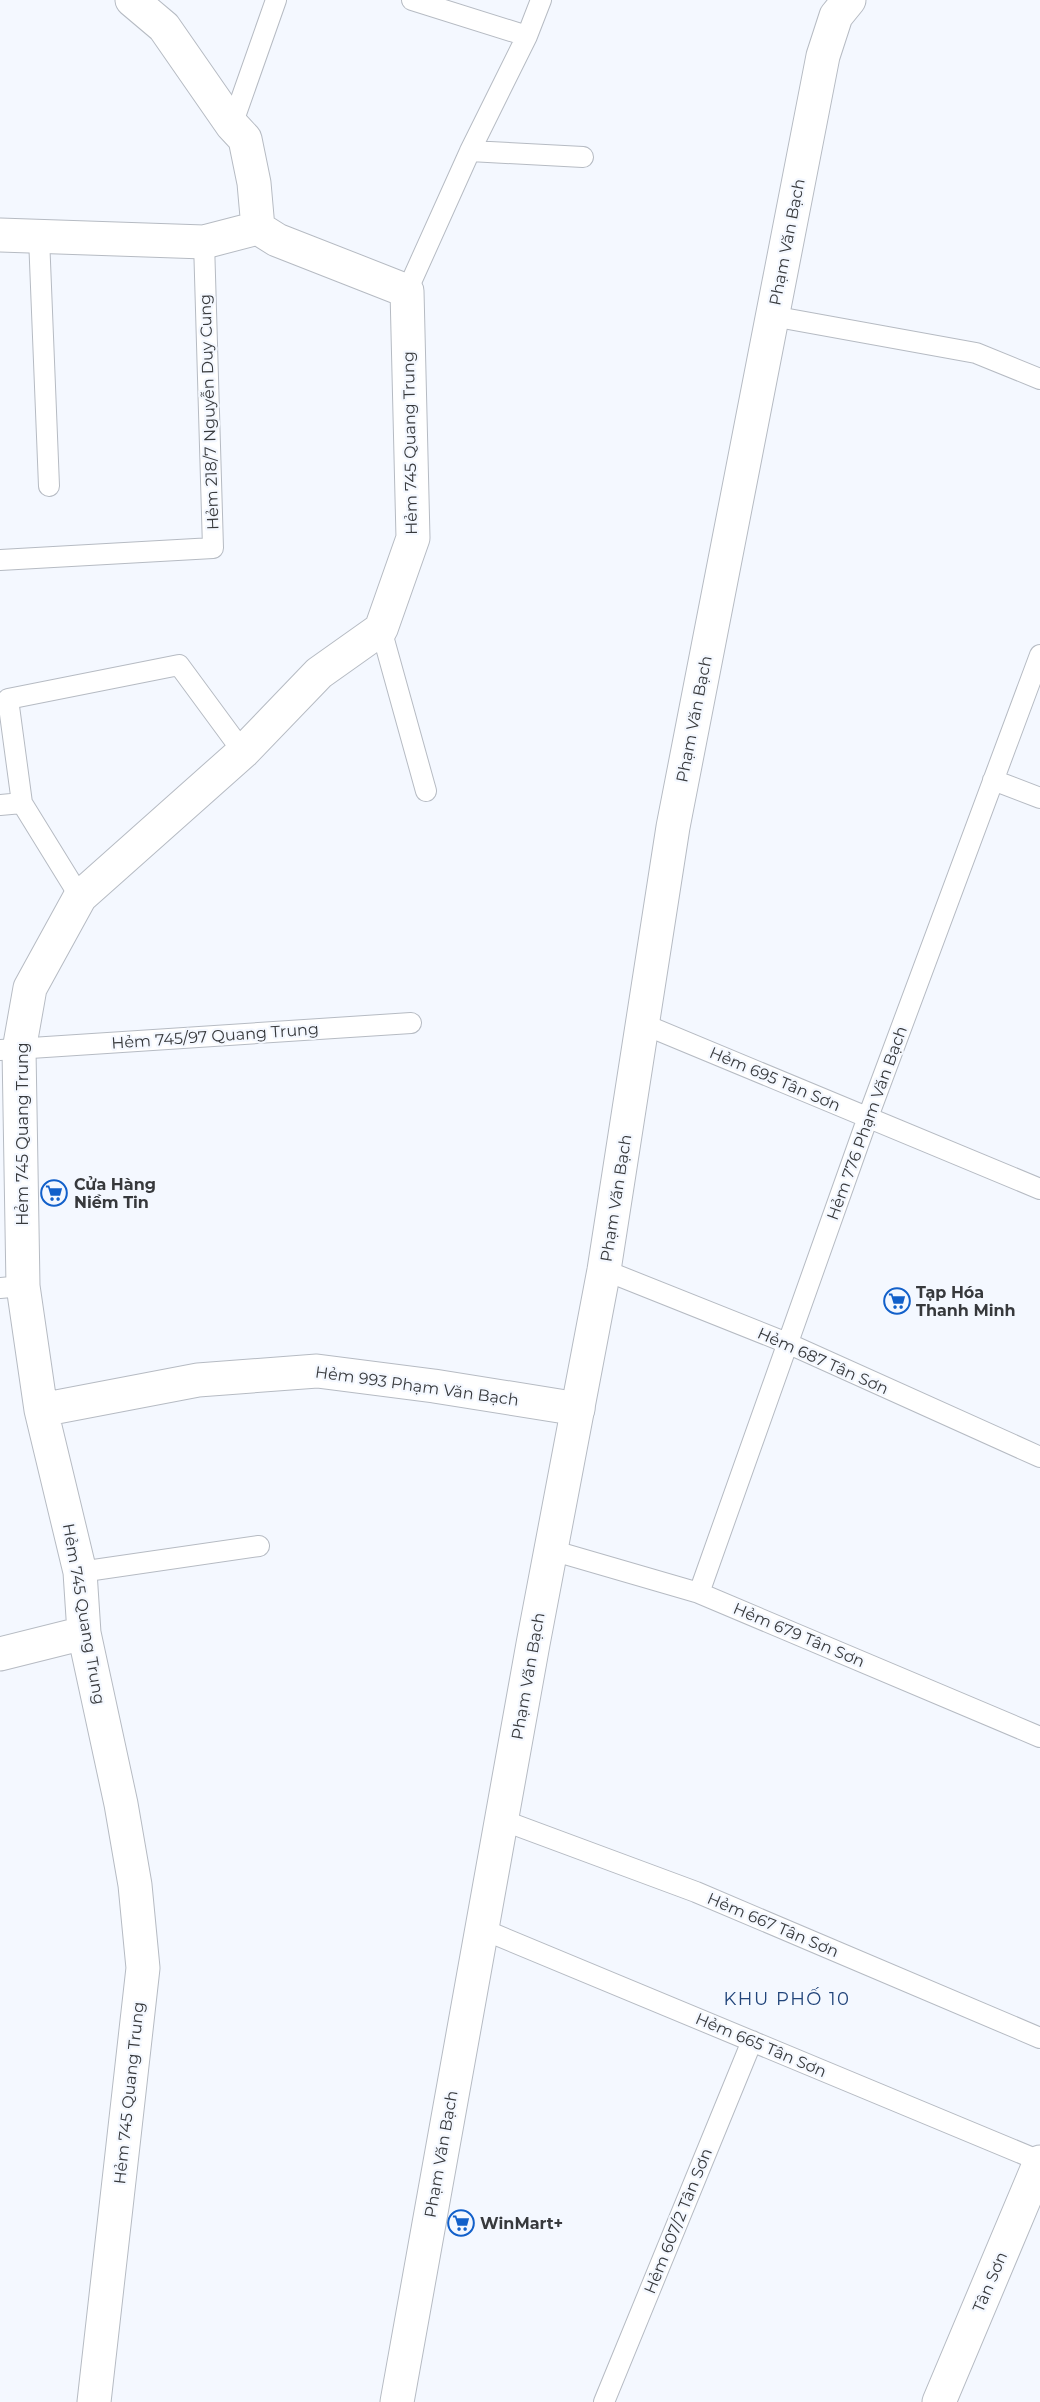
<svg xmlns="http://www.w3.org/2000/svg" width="1040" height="2402" viewBox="0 0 1040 2402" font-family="Montserrat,sans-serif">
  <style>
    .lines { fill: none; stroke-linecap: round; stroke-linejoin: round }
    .service-casing { stroke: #b6bbc3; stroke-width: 22 }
    .minor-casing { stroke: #b6bbc3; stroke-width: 35 }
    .tertiary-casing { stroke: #b6bbc3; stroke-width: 35 }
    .service { stroke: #fff; stroke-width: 20 }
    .minor { stroke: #fff; stroke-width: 33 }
    .tertiary { stroke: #fff; stroke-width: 33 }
    .labels { text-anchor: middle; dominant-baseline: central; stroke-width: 4.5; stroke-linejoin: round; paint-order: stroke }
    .street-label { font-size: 16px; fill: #37393c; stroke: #f4f8ff }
    .poi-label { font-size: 16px; font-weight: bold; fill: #37393c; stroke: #f4f8ff; text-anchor: start }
    .neighbourhood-label { font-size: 18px; letter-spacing: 1.5px; fill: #21447a; stroke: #f4f8ff }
  </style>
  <rect width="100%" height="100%" fill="#f4f8ff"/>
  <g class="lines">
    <g class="service-casing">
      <path id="service" d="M 412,0 L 527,36
        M 232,125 L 276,0
        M 470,151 L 583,157
        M 39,237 L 49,486
        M 407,291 L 470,151 L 527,36 L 541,0
        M 772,316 L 976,353 L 1040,379
        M 0,560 L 213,548 L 204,242
        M 381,629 L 426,791
        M 993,780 L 1040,798
        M 22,803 L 8,699 L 179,665 L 243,752
        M 0,805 L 22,803 L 80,897
        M 643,1024 L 1040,1189
        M 0,1050 L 411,1023
        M 604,1270 L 787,1343 L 1040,1457
        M 0,1288 L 23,1286
        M 551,1550 L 699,1593 L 1040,1737
        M 80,1572 L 259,1546
        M 699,1593 L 868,1117 L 1040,655
        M 502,1820 L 696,1892 L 1040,2038
        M 482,1929 L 1040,2161
        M 604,2402 L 752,2041"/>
    </g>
    <g class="minor-casing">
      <path id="minor" d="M 0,235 L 204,242 L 258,228
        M 41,1410 L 198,1380 L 317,1371 L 434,1386 L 578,1409
        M 0,1654 L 84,1633
        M 94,2402 L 143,1968 L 135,1885 L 121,1804 L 84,1633 L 80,1572 L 41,1410 L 23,1286 L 19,1050 L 30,988 L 80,897 L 243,752 L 319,673 L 381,629 L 413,538 L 407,291 L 277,240 L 258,228 L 254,183 L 245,139 L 232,125 L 164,27 L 132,0"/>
    </g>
    <g class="tertiary-casing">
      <path id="tertiary" d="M 397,2402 L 533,1644 L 604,1270 L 673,827 L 823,56 L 836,16 L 849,0
        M 939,2402 L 1040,2162"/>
    </g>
    <use href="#service" class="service"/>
    <use href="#minor" class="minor"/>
    <use href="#tertiary" class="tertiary"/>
  </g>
  <defs>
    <g id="supermarket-ring" transform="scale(1.35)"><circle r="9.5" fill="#f4f8ff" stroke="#1260ca" stroke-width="1.5"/><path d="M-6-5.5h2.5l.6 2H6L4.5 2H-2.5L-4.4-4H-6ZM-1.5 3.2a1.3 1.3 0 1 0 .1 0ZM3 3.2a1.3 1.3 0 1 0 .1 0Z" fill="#1260ca"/></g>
  </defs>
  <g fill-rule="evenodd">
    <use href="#supermarket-ring" x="54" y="1193"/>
    <use href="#supermarket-ring" x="897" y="1301"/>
    <use href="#supermarket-ring" x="461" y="2223"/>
  </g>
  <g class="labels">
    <g class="street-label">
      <text transform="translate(787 242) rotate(-79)">Phạm Văn Bạch</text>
      <text transform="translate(209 412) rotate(-92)">Hẻm 218/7 Nguyễn Duy Cung</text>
      <text transform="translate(410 443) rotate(-91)">Hẻm 745 Quang Trung</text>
      <text transform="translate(694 719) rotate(-79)">Phạm Văn Bạch</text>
      <text transform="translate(215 1036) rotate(-4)">Hẻm 745/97 Quang Trung</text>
      <text transform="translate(775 1079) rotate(23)">Hẻm 695 Tân Sơn</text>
      <text transform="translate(867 1123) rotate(-70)">Hẻm 776 Phạm Văn Bạch</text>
      <text transform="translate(22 1134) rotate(-90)">Hẻm 745 Quang Trung</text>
      <text transform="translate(616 1198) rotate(-81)">Phạm Văn Bạch</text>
      <text transform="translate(823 1361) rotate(24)">Hẻm 687 Tân Sơn</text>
      <text transform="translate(417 1386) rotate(8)">Hẻm 993 Phạm Văn Bạch</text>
      <text transform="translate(84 1614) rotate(80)">Hẻm 745 Quang Trung</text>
      <text transform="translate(799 1635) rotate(23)">Hẻm 679 Tân Sơn</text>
      <text transform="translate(528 1676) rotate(-80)">Phạm Văn Bạch</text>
      <text transform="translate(773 1925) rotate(23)">Hẻm 667 Tân Sơn</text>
      <text transform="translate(761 2045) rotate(23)">Hẻm 665 Tân Sơn</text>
      <text transform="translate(129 2093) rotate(-84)">Hẻm 745 Quang Trung</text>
      <text transform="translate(441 2154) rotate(-80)">Phạm Văn Bạch</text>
      <text transform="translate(678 2221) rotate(-68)">Hẻm 607/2 Tân Sơn</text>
      <text transform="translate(990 2282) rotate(-67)">Tân Sơn</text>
    </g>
    <g class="poi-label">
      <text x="74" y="1184">Cửa Hàng<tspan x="74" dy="18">Niềm Tin</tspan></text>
      <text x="916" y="1292">Tạp Hóa<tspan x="916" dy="18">Thanh Minh</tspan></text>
      <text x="480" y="2223">WinMart+</text>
    </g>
    <g class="neighbourhood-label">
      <text x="787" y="1999">KHU PHỐ 10</text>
    </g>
  </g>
</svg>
